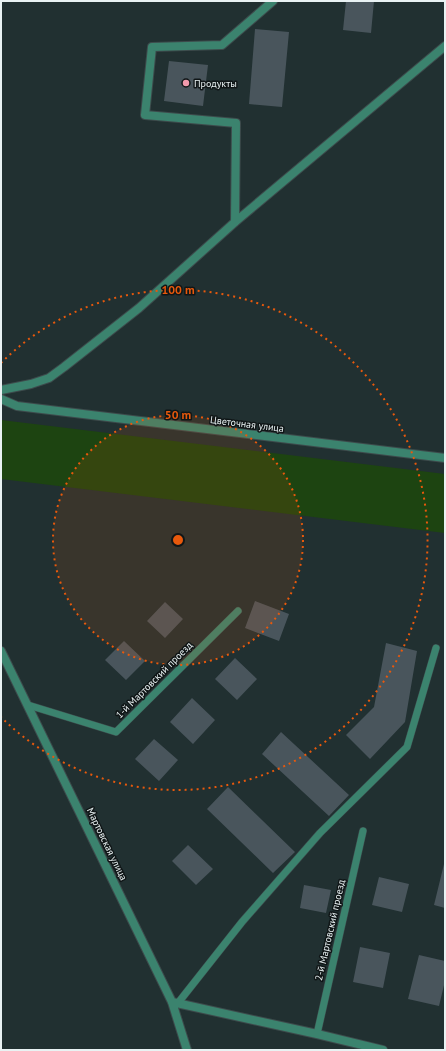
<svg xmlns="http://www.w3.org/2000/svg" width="446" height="1051" viewBox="0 0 446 1051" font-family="'PT Sans',sans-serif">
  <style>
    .green { fill: #1d4411 }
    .building { fill: #49555c }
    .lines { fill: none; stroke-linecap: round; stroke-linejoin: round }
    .service-casing { stroke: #3d4b4c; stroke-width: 8 }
    .minor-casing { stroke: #3d4b4c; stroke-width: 10 }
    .service { stroke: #3b836e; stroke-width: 7 }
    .minor { stroke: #3b836e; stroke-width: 8 }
    .ring { fill: none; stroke: #e8590c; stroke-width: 2; stroke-dasharray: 2 4 }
    .poi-dot { fill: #f29aac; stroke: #101617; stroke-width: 1.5 }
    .labels { text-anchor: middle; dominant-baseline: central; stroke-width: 3; stroke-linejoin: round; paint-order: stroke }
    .poi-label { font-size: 10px; fill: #e9f2f3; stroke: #101617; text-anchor: start }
    .street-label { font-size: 10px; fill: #e9f2f3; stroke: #101617 }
    .centre { fill: #e8590c; stroke: #101617; stroke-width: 2 }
    .ring-label { font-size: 12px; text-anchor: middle; font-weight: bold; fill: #e8590c; stroke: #101617; stroke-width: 3; stroke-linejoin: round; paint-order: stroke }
  </style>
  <rect width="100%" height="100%" fill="#213031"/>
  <path class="green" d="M 1,420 L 445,474 L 445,533 L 1,479 Z"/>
  <path class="building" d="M 346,1 L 374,1 L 371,33 L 343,30 Z
    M 255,29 L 289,32 L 282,107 L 249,104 Z
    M 169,61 L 208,65 L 203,106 L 164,101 Z
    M 255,601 L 289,614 L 279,641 L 245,628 Z
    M 165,602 L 183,619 L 165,638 L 147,621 Z
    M 124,641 L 145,661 L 126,680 L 105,660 Z
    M 386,643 L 417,651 L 405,722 L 370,759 L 346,735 L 374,707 Z
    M 235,658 L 257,679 L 237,700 L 215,679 Z
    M 192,698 L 215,720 L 193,744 L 170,722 Z
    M 281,732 L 349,795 L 329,816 L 262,754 Z
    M 154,739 L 178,760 L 159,781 L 135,759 Z
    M 228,787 L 295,852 L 273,873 L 207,809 Z
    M 188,845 L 213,869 L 196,885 L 172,861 Z
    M 444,864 L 445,864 L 445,908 L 434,905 Z
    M 379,877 L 409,884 L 402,912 L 372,905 Z
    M 304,885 L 331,890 L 326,913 L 300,908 Z
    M 360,947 L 390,953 L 383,988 L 353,982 Z
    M 419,955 L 445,961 L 445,981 L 439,1006 L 408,999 Z"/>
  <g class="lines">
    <g class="service-casing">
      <path id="service" d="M 28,705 L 116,732 L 238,611
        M 178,1003 L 242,922 L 320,833 L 407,747 L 436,648
        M 317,1034 L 363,831"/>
    </g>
    <g class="minor-casing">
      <path id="minor" d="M 235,222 L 236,123 L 145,115 L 152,47 L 222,45 L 273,1
        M 1,390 L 31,384 L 49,378 L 64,367 L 139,308 L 235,222 L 445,46
        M 1,399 L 17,406 L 445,458
        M 1,651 L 172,1002 L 187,1050
        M 172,1002 L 317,1034 L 383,1050"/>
    </g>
    <use href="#service" class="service"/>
    <use href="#minor" class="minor"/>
  </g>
  <circle cx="178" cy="540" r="125" fill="#e8590c" fill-opacity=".12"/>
  <g class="ring">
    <circle cx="178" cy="540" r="125"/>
    <path d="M1 363A250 250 0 1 1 1 717"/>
  </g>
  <circle class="poi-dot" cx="186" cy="83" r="4"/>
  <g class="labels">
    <g class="poi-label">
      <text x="194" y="83">Продукты</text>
    </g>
    <g class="street-label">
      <text transform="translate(247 424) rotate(7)">Цветочная улица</text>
      <text transform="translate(154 680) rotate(-45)">1-й Мартовский проезд</text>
      <text transform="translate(107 844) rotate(64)">Мартовская улица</text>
      <text transform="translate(330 930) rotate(-77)">2-й Мартовский проезд</text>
    </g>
  </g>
  <circle cx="178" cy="540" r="6" class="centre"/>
  <g class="ring-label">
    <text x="178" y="294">100 m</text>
    <text x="178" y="419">50 m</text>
  </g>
  <rect width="446" height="1051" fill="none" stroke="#e9f2f3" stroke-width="4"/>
</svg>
